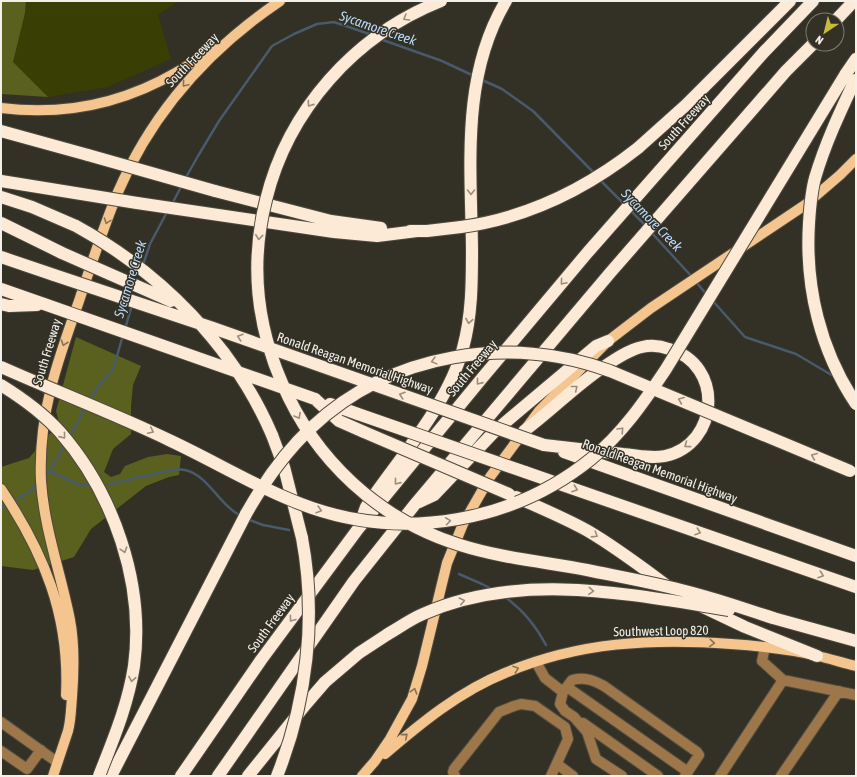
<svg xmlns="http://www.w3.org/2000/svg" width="857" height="777" viewBox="0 0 857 777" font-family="'Asap Condensed',sans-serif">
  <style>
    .green { fill: #393e04 }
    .forest { fill: #5a601e }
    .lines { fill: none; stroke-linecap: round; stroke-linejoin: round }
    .stream { stroke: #495a6b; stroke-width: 2.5 }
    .minor-casing { stroke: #4e4b40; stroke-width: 12 }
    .major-casing { stroke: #4e4b40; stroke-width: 12 }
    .highway-casing { stroke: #4e4b40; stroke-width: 14 }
    .minor { stroke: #9d764a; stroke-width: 10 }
    .major { stroke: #f4c58f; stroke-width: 10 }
    .highway { stroke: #fdead6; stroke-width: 12 }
    .highway-bridge-casing { stroke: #4e4b40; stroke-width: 14; stroke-linecap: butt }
    .highway-bridge { stroke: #fdead6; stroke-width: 12 }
    .oneway { stroke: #988d7e }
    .oneway2 { stroke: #8a7355 }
    .labels { text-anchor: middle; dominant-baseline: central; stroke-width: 3; stroke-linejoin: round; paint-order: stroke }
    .street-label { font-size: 13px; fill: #f2f0e9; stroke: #333025 }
    .water-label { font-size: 14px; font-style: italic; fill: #b9d8f9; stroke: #333025 }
  </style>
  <rect width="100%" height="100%" fill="#333025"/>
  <path class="green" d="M 26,1 L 179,1 L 158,15 L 171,59 L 108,87 L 48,97 L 13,62 L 25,13 Z"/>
  <path class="forest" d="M 1,1 L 26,1 L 25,13 L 13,62 L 48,97 L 1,94 Z
    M 76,337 L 141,366 L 133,385 L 131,406 L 131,434 L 113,449 L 104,472 L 111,477 L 120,474 L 125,466 L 148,457 L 167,454 L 181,456 L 179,475 L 169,477 L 146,486 L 91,529 L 74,557 L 33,570 L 1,566 L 1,467 L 29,458 L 59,423 L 56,411 Z"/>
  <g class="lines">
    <path class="stream" d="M 380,39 L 442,61 L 474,76
      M 480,79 L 502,89 L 533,111 L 594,173
      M 185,179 L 198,156 L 219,121 L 272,46 L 294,34 L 317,24 L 334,22 L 372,35
      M 600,180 L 625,205
      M 172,204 L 182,185
      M 630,210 L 646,226
      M 650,231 L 693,278
      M 143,265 L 150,244 L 167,212
      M 696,282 L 707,295
      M 712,300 L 745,337 L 796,354 L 835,377
      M 125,329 L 132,305
      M 90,401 L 99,385 L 113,370 L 123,335
      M 69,438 L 86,407
      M 50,471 L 79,485 L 92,485
      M 44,477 L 50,471 L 65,444
      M 101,486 L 172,470 C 176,470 181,469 185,470 C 208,475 219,505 241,516
      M 12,502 L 31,491 L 38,483
      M 1,508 L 8,505
      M 247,519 L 263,525 L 289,530
      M 459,574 L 482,584 L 494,590
      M 505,597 C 522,609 536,626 546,645"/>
    <g class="minor-casing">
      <path id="minor" d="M 765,647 L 762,661 L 783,680 L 856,695
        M 536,662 L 545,678 L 563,692
        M 567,687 L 688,772
        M 1,722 L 57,762
        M 583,723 L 658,776
        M 1,751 L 27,769 L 41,750
        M 557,764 L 573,776
        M 455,776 L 453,772 L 454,769 L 499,712 L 514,706 L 521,704 L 535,706 L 565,727 L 568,739 L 551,776
        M 622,776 L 596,759 L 587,732 L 574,717 L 565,711 L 560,704 L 563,692 L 572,680 C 585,677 593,680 604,686 L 697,752 L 699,755 L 685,776
        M 720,776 L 783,680
        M 781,776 L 839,691"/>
    </g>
    <g class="major-casing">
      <path id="major" d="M 1,108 C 64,116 122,104 177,72 C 190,65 201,56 213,48
        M 1,489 C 44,553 70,616 66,695
        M 385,754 C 421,723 460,691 505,673 C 578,642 653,638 731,644 C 760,646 790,649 818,656 C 831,659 843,663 856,666
        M 53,776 C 58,761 63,746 68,731 C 71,720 71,708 72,697 C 74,671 75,646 70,620 C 61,574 44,528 41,481 C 38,415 57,362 79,301 C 91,265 103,228 118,192 C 152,113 209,49 280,1
        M 362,776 L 375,761 L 390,739 L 412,699 L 422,666 L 447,563 L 463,524 L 490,477 L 539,411 L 608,341 L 651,308 L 805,205 L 840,175 L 856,159"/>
    </g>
    <g class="highway-casing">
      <path id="highway" d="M 836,20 L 854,1
        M 845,75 L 856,59
        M 1,131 L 88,155
        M 638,148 L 686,105 L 790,1
        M 215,191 L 331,221 L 381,228
        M 1,197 L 32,207 L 76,226
        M 137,203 L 334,232 L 377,236 L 417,231
        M 1,223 L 62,253
        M 410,231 L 427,231 L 461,227
        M 1,257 L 54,275
        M 1,289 L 44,304
        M 1,304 L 9,306 L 37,305
        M 315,399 L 339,421 L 364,432
        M 330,404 L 358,414
        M 524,431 C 551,411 574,387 602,368 C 614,360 628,350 642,347 C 651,345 661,346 669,349 C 724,364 720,444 665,456 C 651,459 637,455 623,454 C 597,451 571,448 544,445
        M 272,435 L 284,467 L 302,538
        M 564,452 L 856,556
        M 525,472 L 856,587
        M 516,497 C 540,508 565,518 588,531 C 617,548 643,568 670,588
        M 419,502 L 434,495 L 495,431 L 596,346 L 608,341
        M 361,521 L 366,507 C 399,458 448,405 463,348 C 472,315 472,282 472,249 C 471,165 461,76 506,1
        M 703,607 L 745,627 L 817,656
        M 773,618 L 856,641
        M 111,776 L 246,514
        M 181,776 L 261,660 L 358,529 L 483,377 L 588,252 L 764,52 L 813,1
        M 218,776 L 354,581 L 416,503 L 610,273 L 786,71 L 813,44
        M 248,776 L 306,704 L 325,682 L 359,653 L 388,634"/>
    </g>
    <use href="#minor" class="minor"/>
    <use href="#major" class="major"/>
    <use href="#highway" class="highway"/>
    <g class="highway-bridge-casing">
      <path id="highway-bridge" d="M 441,1 C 355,35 288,110 266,200 C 250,263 256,323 282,383 C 315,460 379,520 460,545 C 501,558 545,562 587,570 C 621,577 655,583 689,592 C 717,599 745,609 773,618
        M 855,80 C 840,112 825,144 815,178 C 811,192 810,208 809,223 C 805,287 820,350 856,404
        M 88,155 L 215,191
        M 1,181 L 137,203
        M 76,226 C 160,272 234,346 272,435
        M 461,227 C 527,218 586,189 638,148
        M 62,253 L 171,301
        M 54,275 L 213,328 L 544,445
        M 44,304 L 315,399
        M 1,367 C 57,392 115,414 171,441 C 218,463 263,491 312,508 C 406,540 513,522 591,459 C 622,434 644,402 666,369 L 845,75
        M 1,385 C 22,398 43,413 60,432 C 114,494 145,584 134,666 C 128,705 113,740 99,776
        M 358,414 L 525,472
        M 364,432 L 509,494
        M 246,514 C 264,482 285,452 312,427 C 391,353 510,334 610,371 L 850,471
        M 388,634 C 400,627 411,619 423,614 C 521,571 628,594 729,610
        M 277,776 C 307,701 317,618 302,538"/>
    </g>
    <use href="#highway-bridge" class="highway-bridge"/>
  </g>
  <defs><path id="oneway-chevron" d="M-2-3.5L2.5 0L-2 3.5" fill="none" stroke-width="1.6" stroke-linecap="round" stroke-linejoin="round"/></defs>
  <g class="oneway">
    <use href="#oneway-chevron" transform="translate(406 18) rotate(150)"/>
    <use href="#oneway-chevron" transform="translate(310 104) rotate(125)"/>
    <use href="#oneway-chevron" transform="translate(471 192) rotate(90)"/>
    <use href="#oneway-chevron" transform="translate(259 237) rotate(96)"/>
    <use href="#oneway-chevron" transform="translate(563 282) rotate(130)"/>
    <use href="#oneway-chevron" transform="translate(469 321) rotate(100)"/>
    <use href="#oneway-chevron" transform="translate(240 337) rotate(-161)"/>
    <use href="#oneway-chevron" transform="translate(434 361) rotate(165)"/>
    <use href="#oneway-chevron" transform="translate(479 382) rotate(129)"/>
    <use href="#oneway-chevron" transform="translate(575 388) rotate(-39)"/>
    <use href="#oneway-chevron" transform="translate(402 395) rotate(-161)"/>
    <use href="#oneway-chevron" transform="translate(681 400) rotate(-157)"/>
    <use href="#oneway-chevron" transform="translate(298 416) rotate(61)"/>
    <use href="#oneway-chevron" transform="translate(621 430) rotate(-47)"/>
    <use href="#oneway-chevron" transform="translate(151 431) rotate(25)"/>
    <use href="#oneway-chevron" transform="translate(63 436) rotate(51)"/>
    <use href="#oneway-chevron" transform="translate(687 445) rotate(143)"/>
    <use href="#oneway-chevron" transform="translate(814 456) rotate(-157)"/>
    <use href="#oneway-chevron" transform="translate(397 482) rotate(129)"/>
    <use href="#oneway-chevron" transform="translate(575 489) rotate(19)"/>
    <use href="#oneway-chevron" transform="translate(319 510) rotate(16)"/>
    <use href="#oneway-chevron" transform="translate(448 521) rotate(-8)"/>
    <use href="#oneway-chevron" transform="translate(698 532) rotate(19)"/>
    <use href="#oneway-chevron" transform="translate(595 535) rotate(32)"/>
    <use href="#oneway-chevron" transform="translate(124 550) rotate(73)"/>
    <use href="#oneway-chevron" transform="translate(821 575) rotate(19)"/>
    <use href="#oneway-chevron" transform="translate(591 591) rotate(4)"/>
    <use href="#oneway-chevron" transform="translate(462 601) rotate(-13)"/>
    <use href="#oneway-chevron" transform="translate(292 619) rotate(127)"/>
    <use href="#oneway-chevron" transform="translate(132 679) rotate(100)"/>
  </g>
  <g class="oneway2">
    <use href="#oneway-chevron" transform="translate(185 84) rotate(130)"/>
    <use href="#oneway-chevron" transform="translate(107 221) rotate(110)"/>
    <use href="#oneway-chevron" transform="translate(64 343) rotate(109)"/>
    <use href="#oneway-chevron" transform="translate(712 643) rotate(4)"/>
    <use href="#oneway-chevron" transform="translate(516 669) rotate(-19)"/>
    <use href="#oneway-chevron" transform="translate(414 691) rotate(-72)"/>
    <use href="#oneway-chevron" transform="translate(405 736) rotate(-40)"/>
  </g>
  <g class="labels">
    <g class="street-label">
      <text transform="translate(192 60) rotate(-46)">South Freeway</text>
      <text transform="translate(684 122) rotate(-48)">South Freeway</text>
      <text transform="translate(47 352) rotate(-73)">South Freeway</text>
      <text transform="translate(355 363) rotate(19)">Ronald Reagan Memorial Highway</text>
      <text transform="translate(472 368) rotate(-50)">South Freeway</text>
      <text transform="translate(660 471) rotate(20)">Ronald Reagan Memorial Highway</text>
      <text transform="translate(271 623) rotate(-54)">South Freeway</text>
      <text transform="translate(661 631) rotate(-1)">Southwest Loop 820</text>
    </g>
    <g class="water-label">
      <text transform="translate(378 28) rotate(19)">Sycamore Creek</text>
      <text transform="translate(652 220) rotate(46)">Sycamore Creek</text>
      <text transform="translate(130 279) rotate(-73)">Sycamore Creek</text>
    </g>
  </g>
  <rect width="857" height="777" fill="none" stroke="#f2f0e9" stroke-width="4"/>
  <g transform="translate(825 32) rotate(215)"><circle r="19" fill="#333025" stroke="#7f7d73"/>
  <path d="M0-3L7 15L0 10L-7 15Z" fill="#c7bb3b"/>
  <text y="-6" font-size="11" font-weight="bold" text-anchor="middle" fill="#f2f0e9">N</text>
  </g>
</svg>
